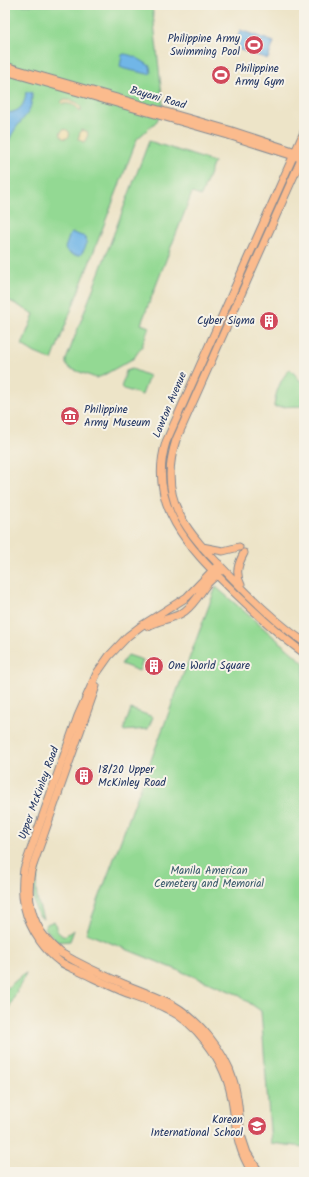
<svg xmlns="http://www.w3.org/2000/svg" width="309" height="1177" viewBox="0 0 309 1177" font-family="Kalam,sans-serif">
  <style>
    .green { fill: #93d993; stroke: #578478 }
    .sand { fill: #eeda9e; stroke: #84847e }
    .water { fill: #71b6e7; stroke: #4672a2 }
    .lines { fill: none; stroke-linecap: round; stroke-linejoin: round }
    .major-casing { stroke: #848a93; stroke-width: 9 }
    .major { stroke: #fbbb8d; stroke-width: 7 }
    .labels { text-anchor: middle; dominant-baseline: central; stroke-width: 4; stroke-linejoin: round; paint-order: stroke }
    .poi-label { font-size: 11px; fill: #1b2f5e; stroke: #f7f3e8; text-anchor: start }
    .street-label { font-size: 11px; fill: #1b2f5e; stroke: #f7f3e8 }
    .park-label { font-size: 11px; fill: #395a6b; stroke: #f7f3e8 }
  </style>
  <rect width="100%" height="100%" fill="#f7f3e8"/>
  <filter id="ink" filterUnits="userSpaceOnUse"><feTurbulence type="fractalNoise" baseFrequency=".025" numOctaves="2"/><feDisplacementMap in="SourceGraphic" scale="8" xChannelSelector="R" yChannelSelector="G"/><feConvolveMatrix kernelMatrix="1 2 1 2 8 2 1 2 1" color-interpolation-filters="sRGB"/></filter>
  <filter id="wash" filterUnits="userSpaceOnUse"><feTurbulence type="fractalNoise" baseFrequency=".012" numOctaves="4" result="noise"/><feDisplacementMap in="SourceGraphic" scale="16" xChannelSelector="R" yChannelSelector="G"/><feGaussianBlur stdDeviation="0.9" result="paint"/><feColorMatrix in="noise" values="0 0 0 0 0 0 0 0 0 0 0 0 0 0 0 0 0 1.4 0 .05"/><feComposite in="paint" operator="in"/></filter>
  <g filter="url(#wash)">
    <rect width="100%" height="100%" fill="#ede4c8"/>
    <path class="green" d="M 8,5 L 152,5 L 163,105 L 157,121 L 137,139 L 52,360 L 35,353 L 22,345 L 34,314 L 10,301 L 5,306 L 5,12 Z
      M 149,141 L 214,162 L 201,196 L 192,193 L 141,324 L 149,327 L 142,346 L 134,358 L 102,376 L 96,378 L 69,368 L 66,364 L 66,360 Z
      M 132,369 L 149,376 L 142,395 L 121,388 L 126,371 Z
      M 290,369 L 304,385 L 304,406 L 274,407 C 275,394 280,379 290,369 Z
      M 216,587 L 304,663 L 304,1147 L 271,1143 L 261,1011 L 237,994 L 86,933 Z
      M 128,655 L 143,660 L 139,671 L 121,664 Z
      M 131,709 L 153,717 L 148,729 L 123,731 Z
      M 37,865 L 39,865 L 40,866 L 36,887 L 37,899 L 43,919 C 29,910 33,879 37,865 Z
      M 54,921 C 57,929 55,932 64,936 L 74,930 L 70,941 L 57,942 L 45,928 L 47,924 Z
      M 26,973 L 5,1016 L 5,990 L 20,977 Z"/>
    <path class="sand" d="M 63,100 C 70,100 82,101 81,111 L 80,111 C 76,105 70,103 63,104 L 61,102 Z
      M60.5 134a4.5 4.5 0 1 1 9 0a4.5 4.5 0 1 1-9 0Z
      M 81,130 L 87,131 L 88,135 L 85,141 L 83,142 L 78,139 Z"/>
    <path class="water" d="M 240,30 L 274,42 L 268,59 L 234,48 Z
      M 124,54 C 134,55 142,61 150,66 L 151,73 L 148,74 L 125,69 L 120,67 L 122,55 Z
      M 26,92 L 31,92 L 32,93 C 32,115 24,115 14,131 C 11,135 9,141 7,145 L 5,145 L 5,113 C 19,113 25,106 26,92 Z
      M 5,152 C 12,167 10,180 5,195 Z
      M 73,233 L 85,237 C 88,243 85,250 80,255 C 74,256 68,254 65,248 L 70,234 Z"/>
  </g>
  <g filter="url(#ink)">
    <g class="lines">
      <g class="major-casing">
        <path id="major" d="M 5,66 L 229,130 L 299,153
          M 5,71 L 228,135 L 297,157
          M 304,132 L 166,442 C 146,508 193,551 235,593 C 257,614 279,635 304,653
          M 304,153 L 176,440 C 155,504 192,537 233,579 C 255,602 278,624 304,642
          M 202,547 L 223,551 L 239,547
          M 219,564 L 187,597 L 141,626 L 128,636 L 109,656 L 97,673 L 78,716 L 24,869 C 20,896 24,918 40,941 C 45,948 51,955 59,961 C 66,966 75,969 83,973 C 98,980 112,987 127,993 C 141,998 154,1002 167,1009 C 182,1016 196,1029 206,1042 C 221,1061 230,1082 233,1106 C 237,1132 237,1148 252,1172
          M 241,585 C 235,573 238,564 244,553
          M 148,626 C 160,619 175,619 185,611 C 195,603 200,593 207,584 C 212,579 218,574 223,569
          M 96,686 L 31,871 C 25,903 34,931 59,952 C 81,965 107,977 131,987 C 145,993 159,997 173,1005 C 199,1020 224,1051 233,1080 C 238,1095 239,1112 240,1128
          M 242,1138 L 247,1153 L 259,1172"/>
      </g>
      <use href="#major" class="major"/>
    </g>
  </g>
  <defs>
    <g id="stadium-disc" transform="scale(1)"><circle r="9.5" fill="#d1495b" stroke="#f7f3e8"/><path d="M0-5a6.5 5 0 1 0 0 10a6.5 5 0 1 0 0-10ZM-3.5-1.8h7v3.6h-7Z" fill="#fff"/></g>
    <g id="building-disc" transform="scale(1)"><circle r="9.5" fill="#d1495b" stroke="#f7f3e8"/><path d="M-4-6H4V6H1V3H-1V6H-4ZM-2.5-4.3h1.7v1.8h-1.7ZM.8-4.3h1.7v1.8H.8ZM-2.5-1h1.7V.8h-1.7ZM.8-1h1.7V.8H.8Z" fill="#fff"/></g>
    <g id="museum-disc" transform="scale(1)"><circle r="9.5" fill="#d1495b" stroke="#f7f3e8"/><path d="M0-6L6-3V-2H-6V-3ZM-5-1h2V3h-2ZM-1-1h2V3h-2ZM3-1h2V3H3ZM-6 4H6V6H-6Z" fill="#fff"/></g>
    <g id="school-disc" transform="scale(1)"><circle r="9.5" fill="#d1495b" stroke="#f7f3e8"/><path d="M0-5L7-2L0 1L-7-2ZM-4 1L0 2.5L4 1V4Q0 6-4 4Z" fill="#fff"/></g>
  </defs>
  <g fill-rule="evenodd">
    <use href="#stadium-disc" x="254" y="45"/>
    <use href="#stadium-disc" x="221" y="75"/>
    <use href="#building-disc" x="269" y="321"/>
    <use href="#museum-disc" x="70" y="416"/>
    <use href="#building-disc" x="154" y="666"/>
    <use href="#building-disc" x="84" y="776"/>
    <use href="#school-disc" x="257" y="1126"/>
  </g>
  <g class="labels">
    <g class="poi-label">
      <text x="240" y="39" text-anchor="end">Philippine Army<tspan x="240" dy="13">Swimming Pool</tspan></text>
      <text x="235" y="69">Philippine<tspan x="235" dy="13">Army Gym</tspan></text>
      <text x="255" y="321" text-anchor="end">Cyber Sigma</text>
      <text x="84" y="410">Philippine<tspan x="84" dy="13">Army Museum</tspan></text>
      <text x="168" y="666">One World Square</text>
      <text x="98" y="770">18/20 Upper<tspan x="98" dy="13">McKinley Road</tspan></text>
      <text x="243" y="1120" text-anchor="end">Korean<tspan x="243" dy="13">International School</tspan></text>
    </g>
    <g class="street-label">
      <text transform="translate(158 98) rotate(16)">Bayani Road</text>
      <text transform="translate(170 405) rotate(-67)">Lawton Avenue</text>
      <text transform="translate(39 793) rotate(-70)">Upper McKinley Road</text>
    </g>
    <g class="park-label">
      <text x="209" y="871">Manila American<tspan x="209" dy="13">Cemetery and Memorial</tspan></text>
    </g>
  </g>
  <rect width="309" height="1177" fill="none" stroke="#f7f3e8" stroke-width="20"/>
</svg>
